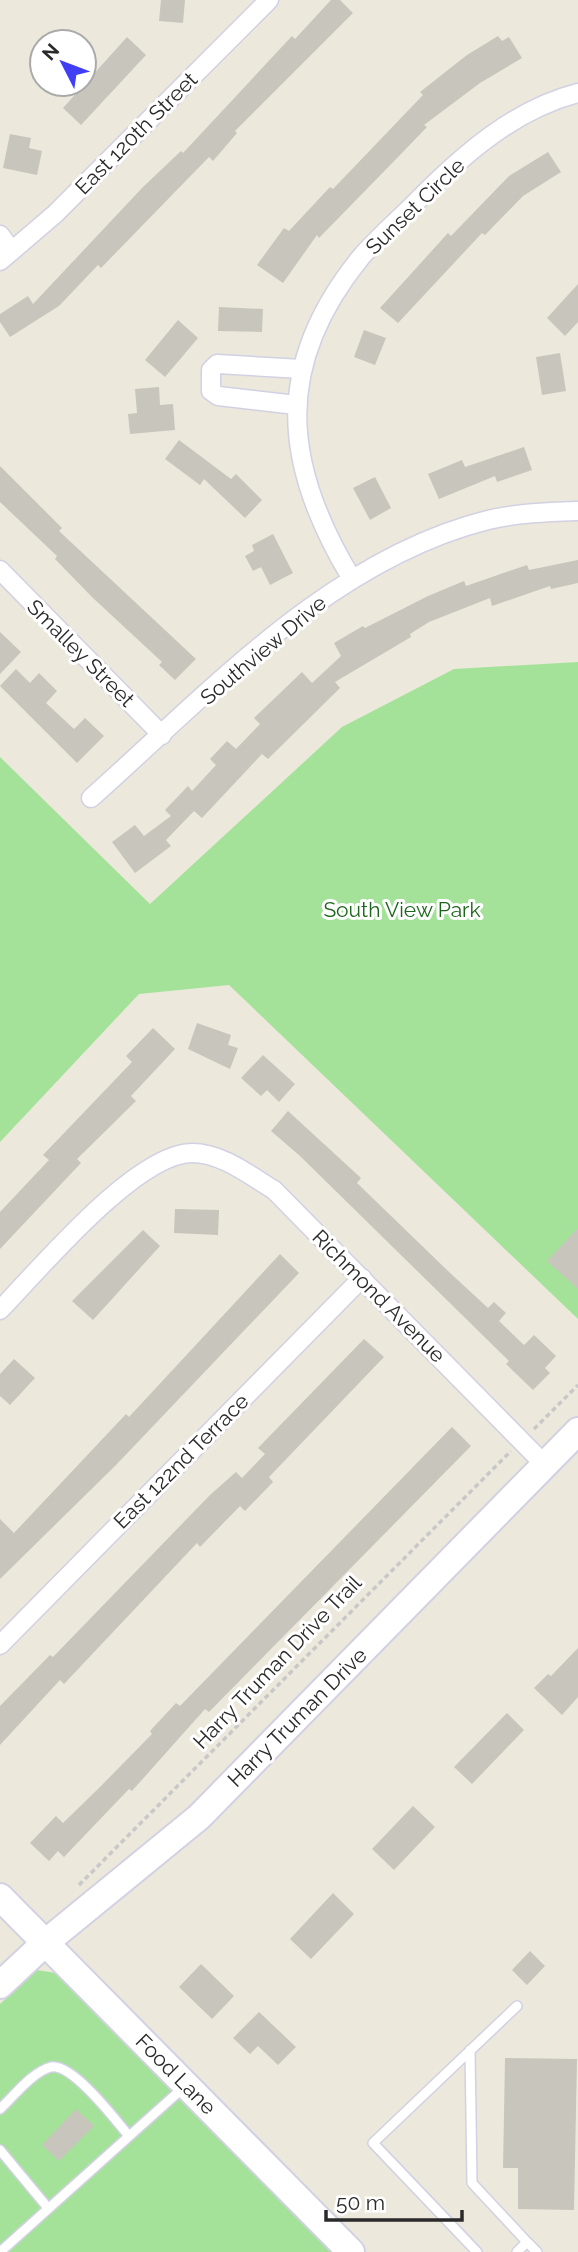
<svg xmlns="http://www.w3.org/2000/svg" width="578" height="2252" viewBox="0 0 578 2252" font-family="Raleway,sans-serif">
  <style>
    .green { fill: #a4e29a }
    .building { fill: #c7c5bc }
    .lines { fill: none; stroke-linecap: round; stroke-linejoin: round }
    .lane-casing { stroke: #d2d1e3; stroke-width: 12 }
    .street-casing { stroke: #d2d1e3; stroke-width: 21 }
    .secondary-casing { stroke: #d2d1e3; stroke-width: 30 }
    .path { stroke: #c8c8c8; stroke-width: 3.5; stroke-dasharray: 5 3.5; stroke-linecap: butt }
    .lane { stroke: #fff; stroke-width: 9 }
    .street { stroke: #fff; stroke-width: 18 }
    .secondary { stroke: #fff; stroke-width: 26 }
    .labels { text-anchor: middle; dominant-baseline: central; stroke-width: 6; stroke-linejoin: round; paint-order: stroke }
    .street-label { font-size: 21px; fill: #2a2a2a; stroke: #fff }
    .park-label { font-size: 21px; fill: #1c661b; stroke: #fff }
  </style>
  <rect width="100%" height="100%" fill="#ece8dc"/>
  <path class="green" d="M 578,662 L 578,1319 L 229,985 L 139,994 L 0,1142 L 0,757 L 150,904 L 342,727 L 454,669 Z
    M 37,1970 L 56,1973 L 332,2252 L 0,2252 L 0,2004 Z"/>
  <path class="building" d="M 161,0 L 185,0 L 183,23 L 159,21 Z
    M 331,0 L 340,0 L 353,13 L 235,131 L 237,133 L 213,161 L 209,157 L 101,268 L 98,265 L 59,306 L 10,337 L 0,322 L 0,314 L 28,296 L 33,304 L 143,187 L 181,151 L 183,153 L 292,36 L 295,39 Z
    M 498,36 L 502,41 L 509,37 L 522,58 L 480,83 L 424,125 L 427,127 L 400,155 L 319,238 L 317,235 L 283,283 L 257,265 L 284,228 L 289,231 L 330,187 L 333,189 L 423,95 L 420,92 L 467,55 Z
    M 127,37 L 146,55 L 81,125 L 63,108 Z
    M 10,134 L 31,138 L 29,148 L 42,151 L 37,175 L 3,168 Z
    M 548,152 L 561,172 L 523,196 L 485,235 L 482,233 L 398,323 L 380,308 L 448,233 L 451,236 L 509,176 Z
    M 578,284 L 578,322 L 565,336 L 547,318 Z
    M 219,307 L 263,309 L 262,332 L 218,331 Z
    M 178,320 L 198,338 L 165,377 L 145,360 Z
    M 364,330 L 386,338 L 375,365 L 354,357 Z
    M 560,353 L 566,391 L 542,395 L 536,357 Z
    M 159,387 L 160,405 L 173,404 L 175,430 L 130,434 L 128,414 L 137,413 L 135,389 Z
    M 179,440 L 231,479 L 236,474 L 262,500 L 245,518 L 204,479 L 200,485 L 165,459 Z
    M 524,447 L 532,470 L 497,482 L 495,476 L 439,499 L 428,474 L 462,460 L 465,467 Z
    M 0,466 L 62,528 L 59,531 L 196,659 L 175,680 L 159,665 L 162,662 L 93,598 L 55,559 L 57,556 L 0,502 Z
    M 375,477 L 391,508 L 370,520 L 353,488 Z
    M 273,534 L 293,573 L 270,585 L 261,567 L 253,571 L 245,556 L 254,551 L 252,545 Z
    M 578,560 L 578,583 L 551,589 L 550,586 L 492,606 L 490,598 L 429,622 L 410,634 L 411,637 L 335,682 L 340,688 L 268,759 L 262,754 L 202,818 L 194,811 L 166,840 L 171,846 L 135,873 L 112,842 L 135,825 L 144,836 L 171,816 L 165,810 L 188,786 L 192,791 L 216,765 L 210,759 L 227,741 L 236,749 L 260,724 L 254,718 L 302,672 L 312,683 L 341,656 L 334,643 L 363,626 L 365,628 L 428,596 L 464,581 L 466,586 L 527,565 L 529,570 Z
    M 0,632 L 21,652 L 0,674 Z
    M 16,669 L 30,683 L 39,673 L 57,691 L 46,703 L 74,729 L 85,718 L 104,736 L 77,763 L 0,686 Z
    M 197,1023 L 231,1035 L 228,1045 L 238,1048 L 230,1069 L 188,1049 Z
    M 153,1028 L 175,1049 L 131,1096 L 136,1101 L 77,1159 L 81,1163 L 0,1249 L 0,1212 L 49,1160 L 43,1155 L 132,1062 L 126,1056 Z
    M 263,1055 L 295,1084 L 279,1102 L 267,1090 L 261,1096 L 241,1078 Z
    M 288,1111 L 361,1178 L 357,1183 L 448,1271 L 488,1308 L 494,1302 L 506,1313 L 499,1321 L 524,1345 L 534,1335 L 556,1356 L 545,1368 L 550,1373 L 533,1390 L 506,1364 L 509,1361 L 300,1156 L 271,1131 Z
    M 175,1209 L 219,1210 L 218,1235 L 174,1233 Z
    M 578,1228 L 578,1289 L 547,1261 Z
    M 143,1230 L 160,1246 L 93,1320 L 72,1301 Z
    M 280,1254 L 299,1273 L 116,1465 L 0,1579 L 0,1519 L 14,1533 L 126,1414 L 129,1417 Z
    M 364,1339 L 384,1357 L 269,1477 L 273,1482 L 245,1511 L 240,1506 L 200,1547 L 197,1543 L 64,1684 L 60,1680 L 0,1745 L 0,1706 L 50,1655 L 53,1657 L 210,1495 L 236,1472 L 242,1478 L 265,1454 L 258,1448 Z
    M 14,1359 L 35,1378 L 10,1405 L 0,1396 L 0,1374 Z
    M 452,1427 L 471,1446 L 209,1712 L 205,1709 L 132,1791 L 129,1789 L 64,1857 L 58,1851 L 49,1861 L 30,1843 L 56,1816 L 63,1823 L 101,1786 L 152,1734 L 150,1731 L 176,1703 L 180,1706 Z
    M 578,1648 L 578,1697 L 562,1715 L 534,1688 L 548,1674 L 551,1676 Z
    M 507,1713 L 524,1730 L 472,1784 L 454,1767 Z
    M 413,1806 L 435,1827 L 394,1870 L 372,1849 Z
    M 333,1893 L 354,1914 L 311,1959 L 290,1939 Z
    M 530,1951 L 545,1966 L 527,1985 L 512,1970 Z
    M 201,1964 L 234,1996 L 212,2019 L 179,1987 Z
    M 259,2012 L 296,2047 L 278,2065 L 258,2046 L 250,2054 L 233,2038 Z
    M 505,2058 L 577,2059 L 574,2210 L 518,2209 L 518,2168 L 503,2168 Z
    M 76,2109 L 94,2126 L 59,2161 L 42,2145 Z"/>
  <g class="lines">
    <g class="lane-casing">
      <path id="lane" d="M 470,2050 L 472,2183 L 527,2242
        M 0,2109 C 14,2096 32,2072 51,2067 C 72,2063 115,2119 128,2135
        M 0,2150 L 48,2208
        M 0,2252 L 184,2087
        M 477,2252 L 373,2143 L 517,2006
        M 517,2252 L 527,2242 L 537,2252"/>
    </g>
    <g class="street-casing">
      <path id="street" d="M 0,235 L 12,251
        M 0,261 L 55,214 L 269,0
        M 296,405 L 218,396 L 211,391 L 211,370 L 217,364 L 301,369
        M 0,570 L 162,735
        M 352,579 C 282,464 273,365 361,257 C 379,236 402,217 421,197 C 466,152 516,109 578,93
        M 91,798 C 208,694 331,559 488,520 C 517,513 548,512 578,511
        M 0,1310 C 39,1270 136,1153 192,1153 C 222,1153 249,1175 274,1190 L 545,1465
        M 0,1645 L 362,1278"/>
    </g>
    <g class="secondary-casing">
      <path id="secondary" d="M 0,1897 L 351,2252
        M 0,1985 L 45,1943 L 199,1817 L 578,1431"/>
    </g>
    <path class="path" d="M 534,1429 L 578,1385
      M 79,1885 L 511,1451"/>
    <use href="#lane" class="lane"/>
    <use href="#street" class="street"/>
    <use href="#secondary" class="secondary"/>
  </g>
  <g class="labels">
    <g class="street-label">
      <text transform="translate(136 133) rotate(-45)">East 120th Street</text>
      <text transform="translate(415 206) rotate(-44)">Sunset Circle</text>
      <text transform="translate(263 650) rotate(-40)">Southview Drive</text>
      <text transform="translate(81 653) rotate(45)">Smalley Street</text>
      <text transform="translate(379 1296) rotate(45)">Richmond Avenue</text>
      <text transform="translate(181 1461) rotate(-45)">East 122nd Terrace</text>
      <text transform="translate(277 1662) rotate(-46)">Harry Truman Drive Trail</text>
      <text transform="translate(297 1717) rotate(-45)">Harry Truman Drive</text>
      <text transform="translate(176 2074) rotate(45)">Food Lane</text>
    </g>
    <g class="park-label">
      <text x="402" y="909">South View Park</text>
    </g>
  </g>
  <g transform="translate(63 63) rotate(312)"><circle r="33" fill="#ffffff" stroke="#aaaaaa" stroke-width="2"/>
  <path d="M0-5L12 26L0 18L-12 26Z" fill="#403ff6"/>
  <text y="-10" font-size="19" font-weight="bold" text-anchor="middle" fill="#2a2a2a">N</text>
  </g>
  <path d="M326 2210v10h136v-10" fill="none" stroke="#2a2a2a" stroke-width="3.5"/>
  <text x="336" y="2210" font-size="21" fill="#2a2a2a" stroke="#ffffff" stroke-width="5" paint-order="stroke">50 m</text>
</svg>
